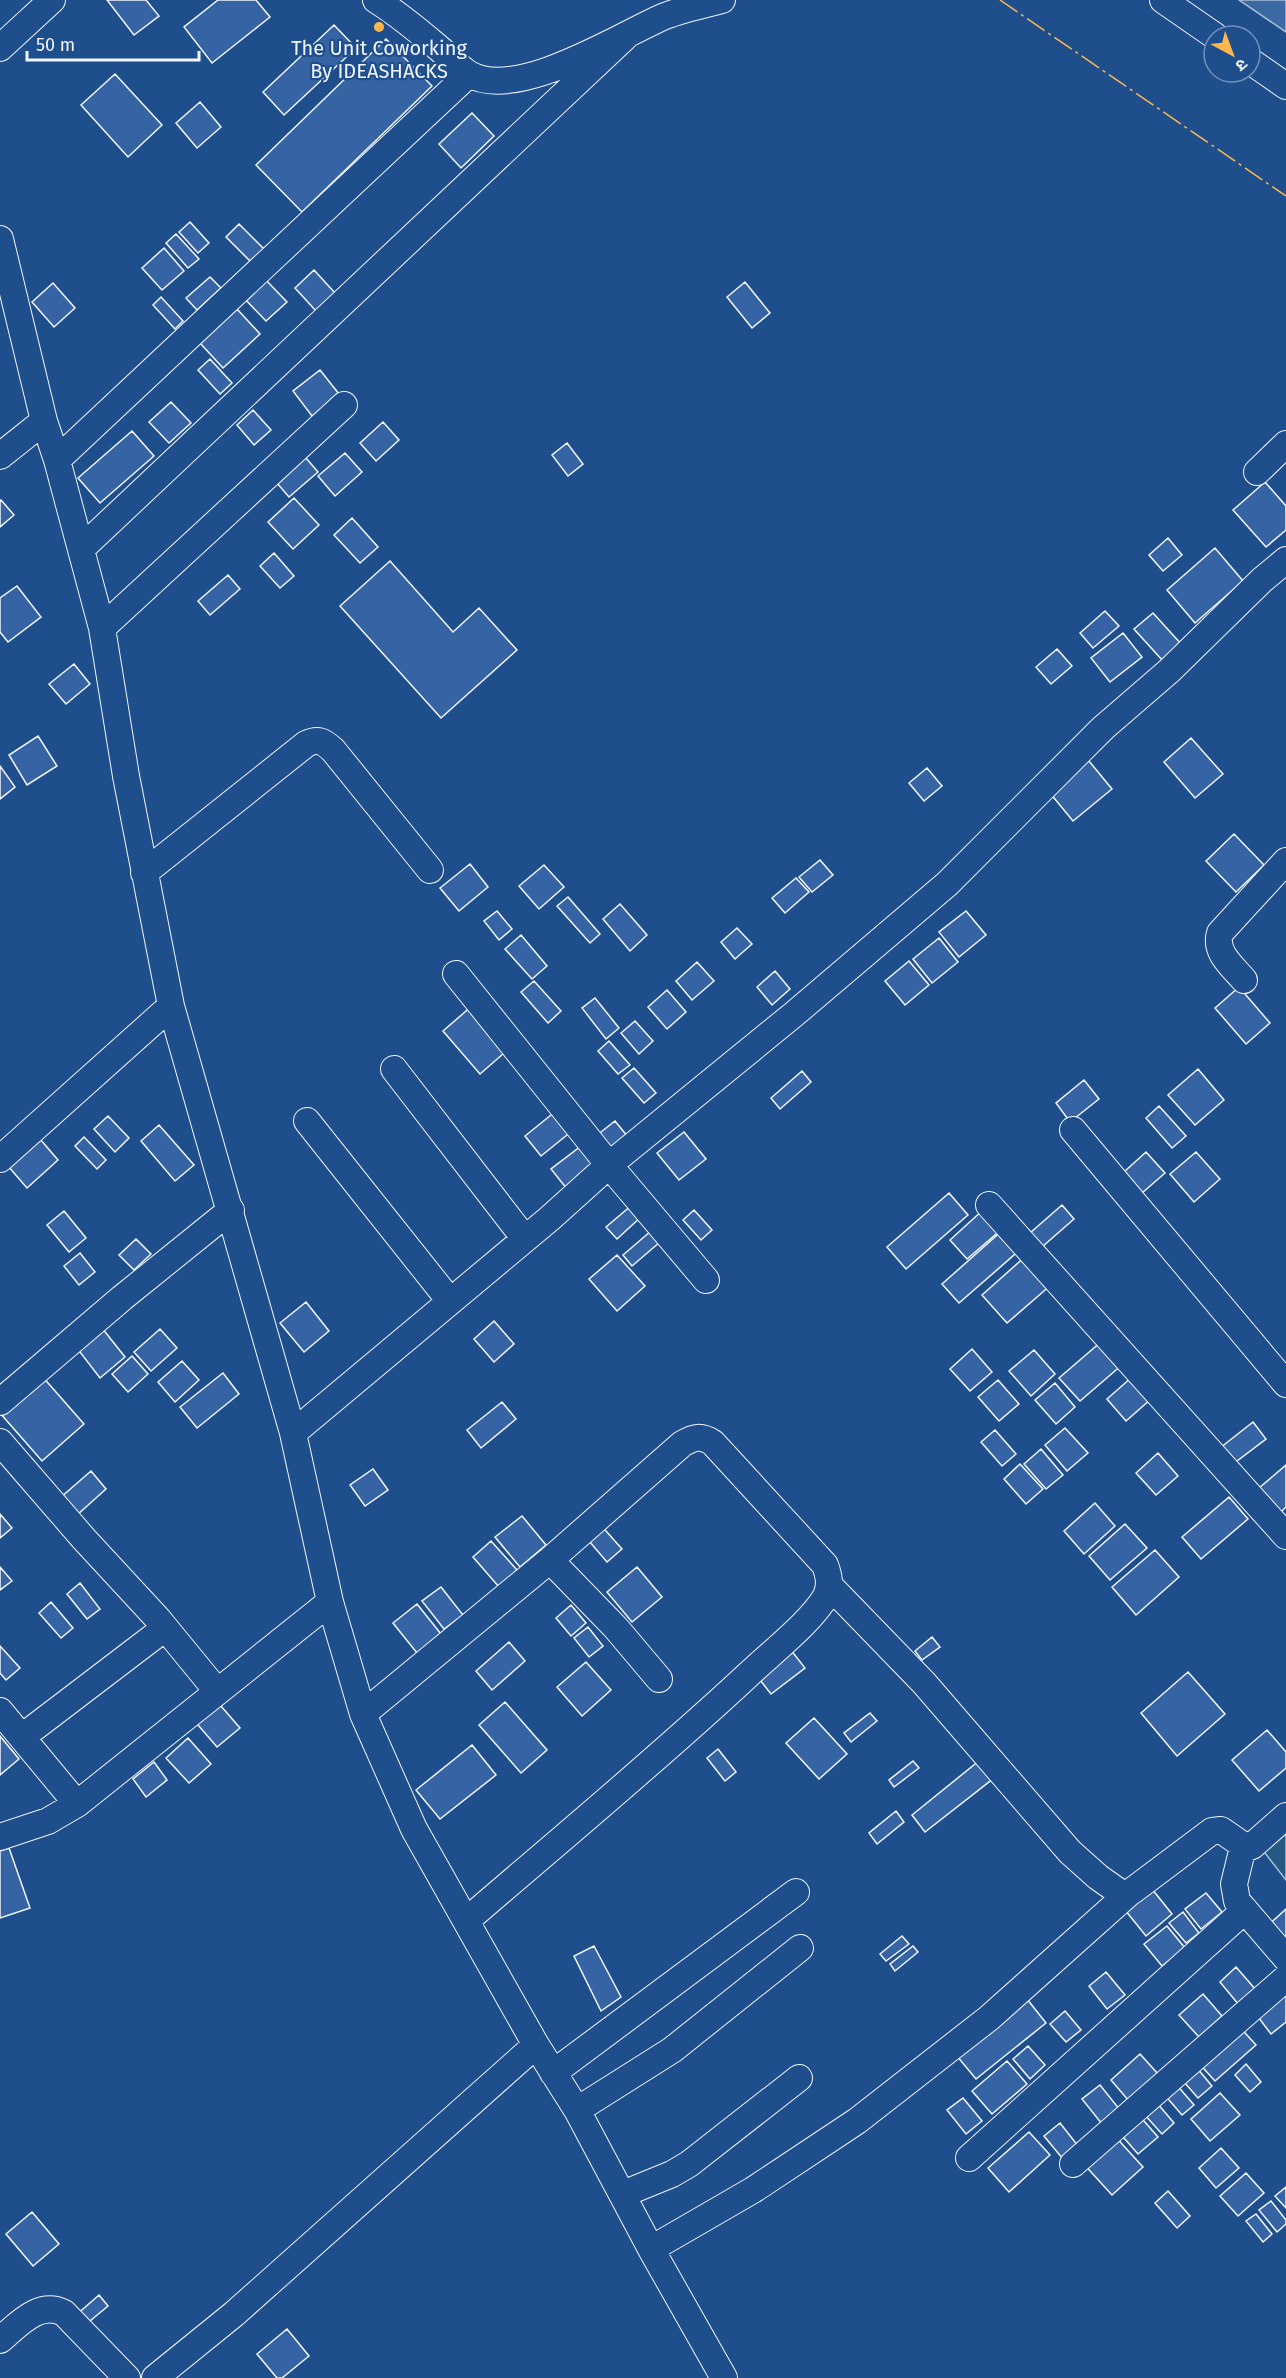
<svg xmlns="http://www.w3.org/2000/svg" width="1286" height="2378" viewBox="0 0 1286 2378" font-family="'Fira Sans','Noto Sans Devanagari',sans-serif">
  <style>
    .green { fill: #245a82; stroke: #a8bbd7; stroke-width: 1.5 }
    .water { fill: #3b69a3; stroke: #a8bbd7; stroke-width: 1.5 }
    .building { fill: #3563a3; stroke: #f2f6ff; stroke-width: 1.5 }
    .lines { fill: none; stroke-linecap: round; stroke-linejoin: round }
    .minor-casing { stroke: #f2f6ff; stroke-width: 28 }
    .minor { stroke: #1f4e8c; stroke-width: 26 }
    .power { stroke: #ffb74d; stroke-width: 1.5; stroke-dasharray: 21 4.5 3 4.5; stroke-linecap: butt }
    .poi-dot { fill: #ffb74d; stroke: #1f4e8c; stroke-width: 2 }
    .labels { text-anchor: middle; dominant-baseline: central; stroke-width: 4.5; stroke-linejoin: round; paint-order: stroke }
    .poi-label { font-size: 20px; fill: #f2f6ff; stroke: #1f4e8c }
  </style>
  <rect width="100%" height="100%" fill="#1f4e8c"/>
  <path class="green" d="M 1286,1820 L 1286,1880 L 1258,1844 Z"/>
  <path class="water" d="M 1239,0 L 1286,0 L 1286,32 Z"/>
  <path class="building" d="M 107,0 L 146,0 L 159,16 L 134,35 Z
    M 218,0 L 256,0 L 270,17 L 212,63 L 184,27 Z
    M 334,25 L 356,48 L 284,115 L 263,92 Z
    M 386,39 L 432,86 L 302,212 L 256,165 Z
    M 115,74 L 162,125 L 128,157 L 81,105 Z
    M 200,102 L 221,127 L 197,148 L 176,123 Z
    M 472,113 L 494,136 L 461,168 L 439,144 Z
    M 190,222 L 209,243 L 198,253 L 179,232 Z
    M 239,224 L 264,249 L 251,262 L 226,237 Z
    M 176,234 L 199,259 L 188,268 L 166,243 Z
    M 164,248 L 184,271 L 162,290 L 142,268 Z
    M 314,270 L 335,293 L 316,311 L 295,288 Z
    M 210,277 L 221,288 L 197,310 L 186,298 Z
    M 263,277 L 287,302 L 266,321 L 242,296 Z
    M 745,282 L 770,313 L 752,328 L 727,297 Z
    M 53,283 L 75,308 L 54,327 L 32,302 Z
    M 161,297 L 183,321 L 175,329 L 153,305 Z
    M 237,309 L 260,334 L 223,368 L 200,343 Z
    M 210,359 L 232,383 L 220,394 L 198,370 Z
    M 320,370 L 339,394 L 312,416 L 293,391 Z
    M 171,402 L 191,423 L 169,443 L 149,422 Z
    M 253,410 L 271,430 L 254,445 L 237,425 Z
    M 383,422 L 399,440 L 376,461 L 360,443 Z
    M 132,431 L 154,456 L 100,503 L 78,478 Z
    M 567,443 L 583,464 L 568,476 L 552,455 Z
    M 299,450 L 318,472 L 289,497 L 270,475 Z
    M 345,453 L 362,472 L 335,496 L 318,476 Z
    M 1265,482 L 1286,506 L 1286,530 L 1266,547 L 1233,510 Z
    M 294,498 L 319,525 L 293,549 L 268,522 Z
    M 1,500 L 14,515 L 0,527 L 0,502 Z
    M 352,518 L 378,547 L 360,563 L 334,535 Z
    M 1168,538 L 1182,555 L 1163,571 L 1149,555 Z
    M 1215,548 L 1243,581 L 1195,623 L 1167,590 Z
    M 274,553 L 294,576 L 280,588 L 260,566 Z
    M 390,561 L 453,632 L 479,608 L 517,650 L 441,718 L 340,606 Z
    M 228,575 L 240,589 L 210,615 L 198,601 Z
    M 17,586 L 41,617 L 8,642 L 0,632 L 0,598 Z
    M 1105,611 L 1119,626 L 1093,648 L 1080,633 Z
    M 1153,613 L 1182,645 L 1163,661 L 1134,629 Z
    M 1123,633 L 1142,657 L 1110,682 L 1091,658 Z
    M 1057,649 L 1072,666 L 1051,684 L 1036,667 Z
    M 74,664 L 90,684 L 66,704 L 49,684 Z
    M 38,736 L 57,766 L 27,785 L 9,755 Z
    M 1191,738 L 1223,774 L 1195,798 L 1164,762 Z
    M 1084,755 L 1112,789 L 1073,821 L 1045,787 Z
    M 0,766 L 15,787 L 0,799 Z
    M 927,768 L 942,786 L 924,801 L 909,783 Z
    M 1234,834 L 1264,865 L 1236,892 L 1206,861 Z
    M 820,860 L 833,875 L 812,892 L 799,877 Z
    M 470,864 L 488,887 L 459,911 L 440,888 Z
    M 544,865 L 564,887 L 539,909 L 519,886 Z
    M 796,878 L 809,892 L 785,913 L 772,898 Z
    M 568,897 L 600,934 L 590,943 L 557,906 Z
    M 620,904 L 647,935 L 630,951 L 603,919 Z
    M 497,911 L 512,929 L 499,940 L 484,921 Z
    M 966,911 L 986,935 L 959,957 L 939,932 Z
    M 737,928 L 752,944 L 735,959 L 721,942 Z
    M 521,935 L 547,966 L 532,979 L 505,949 Z
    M 939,938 L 958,962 L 932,983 L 913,959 Z
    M 909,961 L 929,985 L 905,1005 L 885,981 Z
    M 697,962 L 714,981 L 692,1000 L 676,981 Z
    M 775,971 L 790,989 L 772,1005 L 757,987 Z
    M 534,981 L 561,1011 L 548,1023 L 521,992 Z
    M 1239,987 L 1270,1023 L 1246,1044 L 1215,1008 Z
    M 667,990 L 686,1012 L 667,1029 L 648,1007 Z
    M 595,998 L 619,1028 L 606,1039 L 582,1008 Z
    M 473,1005 L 511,1047 L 480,1074 L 443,1031 Z
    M 635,1021 L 653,1041 L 639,1054 L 621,1033 Z
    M 609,1041 L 630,1065 L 618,1074 L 598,1051 Z
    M 634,1068 L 656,1093 L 644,1103 L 622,1078 Z
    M 1198,1069 L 1224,1100 L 1195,1125 L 1168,1095 Z
    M 802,1071 L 811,1082 L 780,1109 L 771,1098 Z
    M 1084,1080 L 1099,1099 L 1070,1122 L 1056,1103 Z
    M 1159,1106 L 1186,1136 L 1172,1148 L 1146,1118 Z
    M 556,1111 L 572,1131 L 541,1156 L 525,1136 Z
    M 108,1116 L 129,1138 L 115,1152 L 94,1129 Z
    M 615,1121 L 628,1137 L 605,1155 L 592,1139 Z
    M 159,1125 L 194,1165 L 175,1181 L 141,1141 Z
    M 34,1132 L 58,1160 L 27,1188 L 2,1159 Z
    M 684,1132 L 706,1159 L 679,1180 L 657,1153 Z
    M 84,1137 L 106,1160 L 97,1169 L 75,1146 Z
    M 585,1143 L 601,1163 L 567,1189 L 551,1169 Z
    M 1146,1152 L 1165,1173 L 1142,1193 L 1124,1172 Z
    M 1196,1152 L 1220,1179 L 1194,1202 L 1170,1174 Z
    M 949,1193 L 968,1215 L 906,1269 L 887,1247 Z
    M 632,1205 L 642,1216 L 617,1239 L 606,1227 Z
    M 1062,1205 L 1074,1219 L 1042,1247 L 1030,1233 Z
    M 984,1209 L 1002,1229 L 967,1259 L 950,1240 Z
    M 694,1210 L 712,1230 L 701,1240 L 683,1220 Z
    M 64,1211 L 86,1238 L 69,1252 L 47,1225 Z
    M 1004,1229 L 1021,1249 L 959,1303 L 942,1284 Z
    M 651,1231 L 660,1242 L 632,1266 L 623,1255 Z
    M 136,1239 L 151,1254 L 134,1270 L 119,1255 Z
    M 80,1253 L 95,1272 L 79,1285 L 64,1266 Z
    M 617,1255 L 645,1286 L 617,1311 L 589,1279 Z
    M 1027,1255 L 1052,1284 L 1007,1323 L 982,1295 Z
    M 306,1302 L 329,1331 L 304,1352 L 280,1323 Z
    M 494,1321 L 514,1344 L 494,1362 L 474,1339 Z
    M 98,1323 L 125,1357 L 100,1378 L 73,1343 Z
    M 160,1329 L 177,1348 L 151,1371 L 134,1352 Z
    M 1102,1341 L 1123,1364 L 1080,1401 L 1059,1378 Z
    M 972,1349 L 992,1372 L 970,1391 L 950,1369 Z
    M 1034,1350 L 1055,1374 L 1031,1396 L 1009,1371 Z
    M 132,1356 L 148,1374 L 128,1392 L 112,1374 Z
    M 182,1361 L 199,1380 L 175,1402 L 158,1382 Z
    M 223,1373 L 239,1394 L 197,1428 L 180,1407 Z
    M 41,1375 L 84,1424 L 42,1461 L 0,1413 Z
    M 1132,1377 L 1151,1399 L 1126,1421 L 1107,1399 Z
    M 998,1380 L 1019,1404 L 999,1421 L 978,1397 Z
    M 1055,1383 L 1075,1407 L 1056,1424 L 1035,1400 Z
    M 502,1402 L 516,1419 L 481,1448 L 467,1430 Z
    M 1253,1422 L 1266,1439 L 1233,1464 L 1220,1448 Z
    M 1065,1428 L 1088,1453 L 1067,1471 L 1045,1445 Z
    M 995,1430 L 1016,1454 L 1002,1466 L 981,1442 Z
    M 1041,1449 L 1063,1475 L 1046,1489 L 1024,1464 Z
    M 1158,1453 L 1178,1476 L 1156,1495 L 1136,1473 Z
    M 1020,1464 L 1043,1489 L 1026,1504 L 1004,1479 Z
    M 1286,1465 L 1286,1507 L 1280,1513 L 1259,1488 Z
    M 373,1469 L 388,1490 L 365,1506 L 350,1485 Z
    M 91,1471 L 106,1489 L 76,1516 L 60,1498 Z
    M 1229,1497 L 1248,1519 L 1201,1559 L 1182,1537 Z
    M 1095,1503 L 1115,1526 L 1084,1554 L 1064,1531 Z
    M 0,1514 L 12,1528 L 0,1538 Z
    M 522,1516 L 546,1545 L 520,1567 L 495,1537 Z
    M 598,1522 L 622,1549 L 607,1562 L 583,1534 Z
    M 1125,1524 L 1147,1548 L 1110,1580 L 1089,1556 Z
    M 491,1541 L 517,1570 L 499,1587 L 473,1557 Z
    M 1155,1550 L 1179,1577 L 1136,1615 L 1112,1587 Z
    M 0,1567 L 12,1581 L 0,1590 Z
    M 637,1567 L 662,1597 L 632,1622 L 607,1592 Z
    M 80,1583 L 100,1609 L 87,1619 L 67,1594 Z
    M 441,1587 L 463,1615 L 444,1629 L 422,1601 Z
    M 51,1602 L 73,1628 L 61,1638 L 39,1613 Z
    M 417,1604 L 441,1634 L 417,1653 L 393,1623 Z
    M 571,1605 L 586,1623 L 571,1636 L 556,1618 Z
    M 588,1627 L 603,1646 L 589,1657 L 574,1638 Z
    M 932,1637 L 940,1647 L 922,1660 L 915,1651 Z
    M 509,1642 L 525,1661 L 492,1690 L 476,1671 Z
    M 787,1645 L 805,1668 L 771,1694 L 753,1671 Z
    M 0,1646 L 20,1668 L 6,1680 L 0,1673 Z
    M 586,1662 L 611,1690 L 582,1716 L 557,1687 Z
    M 1188,1672 L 1225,1714 L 1177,1756 L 1141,1713 Z
    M 214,1698 L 240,1728 L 217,1747 L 192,1718 Z
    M 505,1702 L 547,1750 L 521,1773 L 479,1725 Z
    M 870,1713 L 877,1721 L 851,1742 L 844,1733 Z
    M 814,1718 L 847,1754 L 819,1779 L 786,1743 Z
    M 1267,1730 L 1286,1752 L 1286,1768 L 1259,1791 L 1232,1760 Z
    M 0,1736 L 19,1759 L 0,1775 Z
    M 188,1738 L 211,1764 L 189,1783 L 166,1758 Z
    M 472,1745 L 496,1775 L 440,1819 L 416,1790 Z
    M 718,1749 L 736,1772 L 725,1781 L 707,1758 Z
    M 980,1760 L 994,1778 L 925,1832 L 912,1815 Z
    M 913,1761 L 919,1768 L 894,1787 L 889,1780 Z
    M 154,1762 L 167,1780 L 146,1797 L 133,1779 Z
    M 896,1811 L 904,1822 L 877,1844 L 869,1833 Z
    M 9,1848 L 30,1908 L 0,1918 L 0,1851 Z
    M 1148,1884 L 1172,1914 L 1146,1936 L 1121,1905 Z
    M 1206,1893 L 1222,1912 L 1201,1929 L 1185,1909 Z
    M 1286,1909 L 1286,1952 L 1265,1928 Z
    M 1183,1912 L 1199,1933 L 1186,1943 L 1169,1923 Z
    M 1167,1926 L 1185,1948 L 1162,1966 L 1144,1944 Z
    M 902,1936 L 909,1944 L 886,1961 L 880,1954 Z
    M 594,1946 L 621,1997 L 601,2011 L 574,1956 Z
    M 913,1946 L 918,1952 L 895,1971 L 890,1964 Z
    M 1236,1967 L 1256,1990 L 1239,2005 L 1220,1982 Z
    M 1106,1972 L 1125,1995 L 1107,2009 L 1089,1986 Z
    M 1286,1988 L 1286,2022 L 1271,2034 L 1255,2013 Z
    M 1023,1994 L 1046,2023 L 976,2079 L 952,2050 Z
    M 1203,1994 L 1222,2016 L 1199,2037 L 1179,2015 Z
    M 1065,2011 L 1081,2030 L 1066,2042 L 1050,2024 Z
    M 1237,2024 L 1256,2045 L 1215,2081 L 1196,2060 Z
    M 1028,2046 L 1045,2065 L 1030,2079 L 1013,2059 Z
    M 1140,2054 L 1159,2075 L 1129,2101 L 1111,2080 Z
    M 1007,2061 L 1027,2084 L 992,2114 L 972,2091 Z
    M 1191,2061 L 1212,2086 L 1198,2098 L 1177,2074 Z
    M 1246,2064 L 1261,2082 L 1250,2092 L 1235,2075 Z
    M 1175,2083 L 1194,2105 L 1182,2115 L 1163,2093 Z
    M 1100,2085 L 1120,2110 L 1102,2124 L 1082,2099 Z
    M 1220,2093 L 1240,2115 L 1210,2141 L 1191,2119 Z
    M 963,2098 L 982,2121 L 966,2134 L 947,2110 Z
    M 1157,2103 L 1174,2123 L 1162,2134 L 1144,2114 Z
    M 1137,2113 L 1158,2137 L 1138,2154 L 1117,2130 Z
    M 1060,2123 L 1079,2147 L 1063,2159 L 1044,2136 Z
    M 1029,2132 L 1050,2155 L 1009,2192 L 988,2168 Z
    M 1112,2133 L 1143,2167 L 1112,2195 L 1081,2161 Z
    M 1221,2148 L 1239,2168 L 1216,2188 L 1199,2168 Z
    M 1246,2173 L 1264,2193 L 1238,2216 L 1220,2196 Z
    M 1286,2187 L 1286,2208 L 1275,2196 Z
    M 1168,2191 L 1190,2216 L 1177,2228 L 1155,2203 Z
    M 1271,2201 L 1286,2220 L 1286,2224 L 1277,2232 L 1259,2210 Z
    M 32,2212 L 59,2244 L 33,2266 L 6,2234 Z
    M 1256,2214 L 1272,2234 L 1263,2242 L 1246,2221 Z
    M 99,2295 L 108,2306 L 84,2326 L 75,2316 Z
    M 287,2329 L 309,2356 L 282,2378 L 277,2378 L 257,2354 Z"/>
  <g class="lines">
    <g class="minor-casing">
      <path id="minor" d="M 376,0 C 400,15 420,32 441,50 C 450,58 459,68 469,74 C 517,102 620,35 665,16 C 683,9 703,5 722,0
        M 1163,0 L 1215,36
        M 0,48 L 52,0
        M 1250,61 L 1286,86
        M 0,239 L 44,421 L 57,460 L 102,628 L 126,776 L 171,1006 L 293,1433 L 330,1602 L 363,1714 L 414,1829 L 536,2045 L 577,2110 L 651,2249 L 724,2378
        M 0,456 L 44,421
        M 57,460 L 469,74
        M 1257,472 L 1286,444
        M 81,549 L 625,37
        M 102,628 L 344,405
        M 144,873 L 306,744 C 318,738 323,741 333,750 L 430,870
        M 456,974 L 609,1165 L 706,1280
        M 1244,980 C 1232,966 1214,952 1220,933 L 1286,861
        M 394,1069 L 525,1239
        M 307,1121 L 450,1301
        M 1073,1130 L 1286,1384
        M 0,1159 L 171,1006
        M 989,1205 L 1286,1536
        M 0,1402 L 122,1298 L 231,1210
        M 293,1433 L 549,1219 L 609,1165 L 793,1015 L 947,884 L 1103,728 L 1169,671 L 1262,580 L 1286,560
        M 0,1442 L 84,1539 L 158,1619 L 217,1691
        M 550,1560 L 616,1628 L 659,1679
        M 830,1586 L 924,1683 L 1070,1852 L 1098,1877 L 1122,1894 L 1132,1891 L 1212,1831 L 1221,1830 L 1247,1848 L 1252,1846 L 1286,1816
        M 0,1711 L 77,1804
        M 363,1714 L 550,1560 L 682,1444 C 694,1437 701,1435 713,1443 L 825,1565 C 829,1576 831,1585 826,1596 C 812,1621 771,1653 749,1674 C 658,1759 561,1839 466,1921
        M 22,1737 L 165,1628
        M 0,1837 L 48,1821 L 77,1804 L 330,1602
        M 1243,1847 L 1234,1884 L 1237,1901 L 1286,1958
        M 553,2073 L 796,1892
        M 577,2110 L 672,2050 L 800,1948
        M 969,2158 L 1245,1910
        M 1073,2164 L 1286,1978
        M 623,2194 L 672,2174 L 689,2164 L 799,2078
        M 651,2249 L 753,2190 L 857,2121 L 989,2018 L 1129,1893
        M 0,2340 C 18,2325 39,2300 64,2313 L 127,2378
        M 155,2378 L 234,2314 L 536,2045"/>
    </g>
    <use href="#minor" class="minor"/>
    <path class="power" d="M 1000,0 L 1286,196"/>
  </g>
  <circle class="poi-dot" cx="379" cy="27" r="6"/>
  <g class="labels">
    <g class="poi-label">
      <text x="379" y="48">The Unit Coworking<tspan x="379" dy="23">By IDEASHACKS</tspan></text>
    </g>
  </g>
  <g transform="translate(1232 54) rotate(139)"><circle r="28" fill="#1f4e8c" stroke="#7391ba" stroke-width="1.5"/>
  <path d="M0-4.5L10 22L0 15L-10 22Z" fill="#ffb74d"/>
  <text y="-9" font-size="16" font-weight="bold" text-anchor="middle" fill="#f2f6ff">उ</text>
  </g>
  <path d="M27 51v9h172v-9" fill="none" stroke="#f2f6ff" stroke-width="3"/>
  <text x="36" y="51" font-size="18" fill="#f2f6ff" stroke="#1f4e8c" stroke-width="4.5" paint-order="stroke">50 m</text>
</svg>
